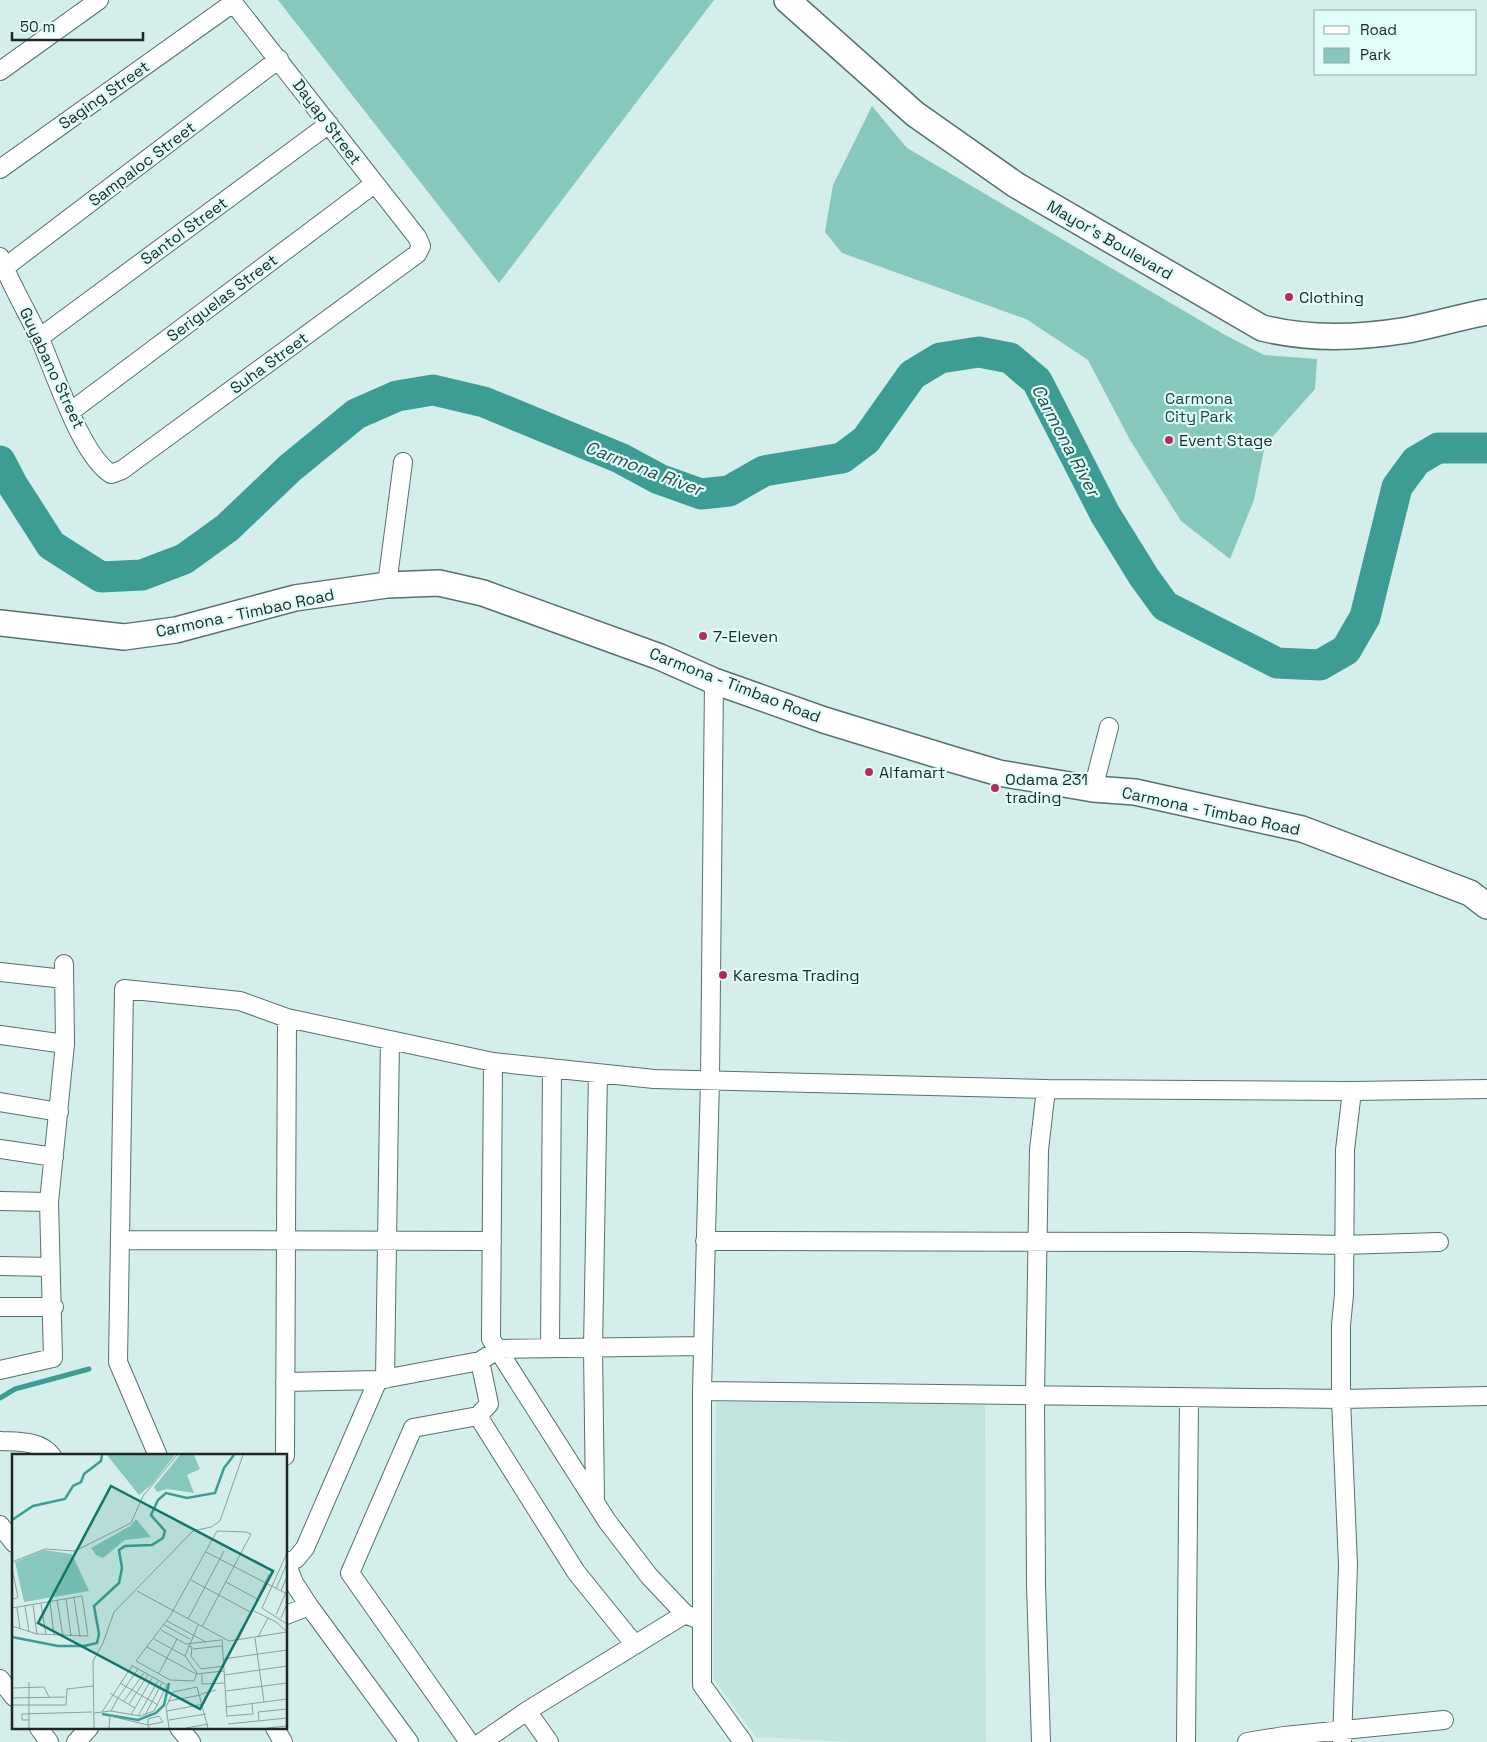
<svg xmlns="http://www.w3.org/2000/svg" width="1487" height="1742" viewBox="0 0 1487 1742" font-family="'Space Grotesk',sans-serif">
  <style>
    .built { fill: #c0e5df }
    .green { fill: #86c7be }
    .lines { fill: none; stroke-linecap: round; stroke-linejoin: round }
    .stream { stroke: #3d9d94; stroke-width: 5 }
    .river { stroke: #3d9d94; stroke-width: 31 }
    .minor-casing { stroke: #58706d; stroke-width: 20 }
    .secondary-casing { stroke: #58706d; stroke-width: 28 }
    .minor { stroke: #fff; stroke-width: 18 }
    .secondary { stroke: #fff; stroke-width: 25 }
    .poi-dot { fill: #b72959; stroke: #e1fdf9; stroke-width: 2 }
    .labels { text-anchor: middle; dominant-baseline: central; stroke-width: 4.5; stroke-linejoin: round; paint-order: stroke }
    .street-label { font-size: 16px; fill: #1d2726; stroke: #e1fdf9 }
    .poi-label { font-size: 16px; fill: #1d2726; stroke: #e1fdf9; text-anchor: start }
    .park-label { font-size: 16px; fill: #1c4742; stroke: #e1fdf9 }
    .water-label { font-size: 18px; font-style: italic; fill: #27514d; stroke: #e1fdf9 }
    .inset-river { fill: none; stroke: #3d9d94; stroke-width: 2.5 }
    .inset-road { fill: none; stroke: #8b9f9c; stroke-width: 1 }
    .view { fill: #0f766e; fill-opacity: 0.15; stroke: #0f766e; stroke-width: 2.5 }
    .inset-edge { fill: none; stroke: #1d2726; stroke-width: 2.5 }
  </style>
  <rect width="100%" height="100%" fill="#d4efeb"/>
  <path class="built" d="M 716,1402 L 985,1405 L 986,1742 L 849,1742 L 756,1737 L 713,1678 Z"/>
  <path class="green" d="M 278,0 L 714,0 L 499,283 Z
    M 872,106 L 907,148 L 1225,335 L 1264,355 L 1317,359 L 1315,389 L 1265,445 L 1254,500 L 1230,559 L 1181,521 L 1130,440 L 1088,360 L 1026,319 L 842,253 L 825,232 L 833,185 Z"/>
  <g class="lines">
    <path class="stream" d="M 0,1398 L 15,1389 L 89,1369"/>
    <path class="river" d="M 0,461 L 12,484 L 51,545 L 101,577 L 142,575 L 184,559 L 227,528 L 290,468 L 356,414 L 397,396 L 433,390 L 484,402 L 620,458 L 659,479 L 701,494 L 729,491 L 764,471 L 842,458 L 866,440 L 912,375 L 940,358 L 979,352 L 1010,358 L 1037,381 L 1105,514 L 1144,577 L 1165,606 L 1277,663 L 1320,665 L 1346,650 L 1365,617 L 1397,487 L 1416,461 L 1438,448 L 1487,448"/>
    <g class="minor-casing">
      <path id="minor" d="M 0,71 L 99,0
        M 0,169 L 233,3
        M 0,257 C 11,285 26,310 39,337 C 55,372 80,454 111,474 L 122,470 L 417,254 L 421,246 L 417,237 L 231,0
        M 4,268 L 279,59
        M 39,338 L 329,124
        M 70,412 L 374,184
        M 387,585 L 403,462
        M 714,681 L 710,1080 L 702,1391 L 702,1685 L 743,1742
        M 1093,789 L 1109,727
        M 0,972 L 64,979
        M 0,1035 L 65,1044
        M 493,1062 L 491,1339 L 607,1521 L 649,1576 L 685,1614 L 702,1621
        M 0,1102 L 59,1112
        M 0,1149 L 54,1157
        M 0,1201 L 49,1202
        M 120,1240 L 492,1241
        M 705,1241 L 1190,1242 L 1343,1245 L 1439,1242
        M 0,1266 L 50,1267
        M 0,1307 L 54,1307
        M 550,1348 L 552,1068
        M 0,1370 L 53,1358 L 49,1202 L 65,1044 L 64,964
        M 385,1379 L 390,1040
        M 285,1382 L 378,1380
        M 702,1391 L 1341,1399 L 1487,1396
        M 478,1416 L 576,1572 L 635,1645
        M 0,1441 C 18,1442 40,1440 52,1456
        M 158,1456 L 118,1362 L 124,989 L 240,1001 L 287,1018 L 493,1062 L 654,1079 L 1046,1089 L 1352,1091 L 1487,1089
        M 285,1456 L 287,1018
        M 595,1502 L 593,1348 L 598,1073
        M 0,1525 L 14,1543
        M 286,1562 L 296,1559 L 305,1548 L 378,1380 L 480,1361 L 499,1349 L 703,1346
        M 286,1562 L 294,1583 L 309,1606 L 409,1742
        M 286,1615 L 309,1606
        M 0,1679 L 14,1697
        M 527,1711 L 549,1742
        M 39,1728 L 49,1742
        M 179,1728 L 191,1742
        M 275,1728 L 283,1742
        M 76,1742 L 89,1728
        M 469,1742 L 350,1573 L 413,1428 L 478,1416 L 489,1404 L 480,1361
        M 482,1742 L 527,1711 L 685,1614
        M 1041,1742 L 1036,1585 L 1035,1396 L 1039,1150 L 1046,1089
        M 1186,1742 L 1189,1398
        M 1247,1742 L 1284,1736 L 1444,1720
        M 1342,1742 L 1348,1565 L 1341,1399 L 1341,1325 L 1344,1295 L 1345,1150 L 1352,1091"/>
    </g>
    <g class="secondary-casing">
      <path id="secondary" d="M 787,0 L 915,114 L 1016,185 L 1262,328 C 1311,340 1358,338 1408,330 C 1434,325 1460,317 1487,312
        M 0,623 L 124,637 L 176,630 L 295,598 L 387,585 L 439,583 L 483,593 L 660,657 L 714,681 L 824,720 L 951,759 L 999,773 L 1093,789 L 1135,792 L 1302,829 L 1470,893 L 1487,906"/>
    </g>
    <use href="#minor" class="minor"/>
    <use href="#secondary" class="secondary"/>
  </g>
  <g class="poi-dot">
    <circle cx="1289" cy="297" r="5"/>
    <circle cx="1169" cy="440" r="5"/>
    <circle cx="703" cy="636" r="5"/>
    <circle cx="869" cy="772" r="5"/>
    <circle cx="995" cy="788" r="5"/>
    <circle cx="723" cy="975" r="5"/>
  </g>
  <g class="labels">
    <g class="street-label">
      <text transform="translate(104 95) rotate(-35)">Saging Street</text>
      <text transform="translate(327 122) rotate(53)">Dayap Street</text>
      <text transform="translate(142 164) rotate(-37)">Sampaloc Street</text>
      <text transform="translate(184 231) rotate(-36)">Santol Street</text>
      <text transform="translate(1110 240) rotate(30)">Mayor's Boulevard</text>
      <text transform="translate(222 298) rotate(-37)">Seriguelas Street</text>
      <text transform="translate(269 363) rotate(-36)">Suha Street</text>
      <text transform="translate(52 368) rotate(65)">Guyabano Street</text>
      <text transform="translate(245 613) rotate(-12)">Carmona - Timbao Road</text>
      <text transform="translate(735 685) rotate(21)">Carmona - Timbao Road</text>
      <text transform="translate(1211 811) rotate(12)">Carmona - Timbao Road</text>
    </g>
    <g class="poi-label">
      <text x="1299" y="297">Clothing</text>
      <text x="1179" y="440">Event Stage</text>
      <text x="713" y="636">7-Eleven</text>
      <text x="879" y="772">Alfamart</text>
      <text x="1005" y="779">Odama 231<tspan x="1005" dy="18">trading</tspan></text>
      <text x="733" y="975">Karesma Trading</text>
    </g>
    <g class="park-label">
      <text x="1199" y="398">Carmona<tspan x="1199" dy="18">City Park</tspan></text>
    </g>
    <g class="water-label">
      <text transform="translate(1066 440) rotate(62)">Carmona River</text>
      <text transform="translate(644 468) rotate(21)">Carmona River</text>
    </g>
  </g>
  <g transform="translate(12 1454)">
    <rect width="275" height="275" fill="#d4efeb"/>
    <path d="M 95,1 L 163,1 L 139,31 L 127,41 ZM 168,1 L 182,1 L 188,15 L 175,21 L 182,39 L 155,35 L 145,38 L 142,33 ZM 124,65 L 139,83 L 113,86 L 91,104 L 84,101 L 79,94 L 118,72 ZM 32,96 L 60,100 L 77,137 L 12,148 L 3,108 Z" fill="#86c7be"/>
    <path class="inset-river" d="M 0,66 L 21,52 L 53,45 L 61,32 L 69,28 L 72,20 L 89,7 L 90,1M 0,183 L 46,192 L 72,192 L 85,189 L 87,180 L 82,152 L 107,129 L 110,114 L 107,96 L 113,92 L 140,91 L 151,84 L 153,77 L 139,61 L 146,46 L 154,39 L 175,44 L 203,39 L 212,14 L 222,1M 90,260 L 126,266 L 144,259 L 152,251 L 157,229"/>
    <path class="inset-road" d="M 194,98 L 275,140M 275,99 L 250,154 L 275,170M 0,108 L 33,95 L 63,97 L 119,69 L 131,42 L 165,1M 0,115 L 6,143 L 0,146M 179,126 L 240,159M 214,128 L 247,146M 264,135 L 275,109M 125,137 L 217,187 L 275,178M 269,137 L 275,122M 62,144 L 68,183M 54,145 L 59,182M 45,146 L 51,182M 38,148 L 42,181M 29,150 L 34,181M 21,151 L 25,180M 13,152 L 17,178M 0,154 L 70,142 L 76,182 L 25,180 L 0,172M 5,154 L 8,174M 242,157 L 264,168 L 275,178M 264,161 L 275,136M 269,164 L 275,150M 176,165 L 212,97M 155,167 L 194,188M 152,171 L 178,185M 186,171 L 173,202 L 185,219 L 182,227 L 158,226 L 124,207 L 158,162 L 205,77 L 234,78 L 239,80 L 190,173M 149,176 L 174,190 L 209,186M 246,183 L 256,164M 243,184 L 252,248M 142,185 L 173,202M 210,185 L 215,263M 226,186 L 257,120M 176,192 L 180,193 L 179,202 L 189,215 L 212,212M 135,193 L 184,220 L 212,217M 181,195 L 210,192M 211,205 L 275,196M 147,219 L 165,185M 190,220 L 190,230 L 213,229M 213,221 L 275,212M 108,229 L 146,251M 0,234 L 32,233 L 37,243M 214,237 L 275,229M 98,239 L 106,244 L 126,215M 189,240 L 204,236M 0,244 L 53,243M 112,247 L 132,219M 156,247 L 189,241M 117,250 L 136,221M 0,251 L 54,251 L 55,235 L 81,232M 214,253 L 275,245M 123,254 L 140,224M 99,257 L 106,244 L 123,254 L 119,260M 155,257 L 192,250M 90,258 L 120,212M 82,259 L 99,257 L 128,262 L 142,257 L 155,231 L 119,211M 133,261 L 150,229M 126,262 L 146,227M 147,262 L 151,268 L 136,271 L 136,265 ZM 215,262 L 241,260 L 240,250M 17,266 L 10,266 L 10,260 L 80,258M 157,266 L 194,260M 247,266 L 246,258 L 275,255M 216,270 L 275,264M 17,274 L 17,228M 82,274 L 81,207 L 91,189 L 102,158 L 181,77 L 199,73 L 208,67 L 231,1M 97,274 L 98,262 L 136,271 L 137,274M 157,274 L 154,253 L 161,238 L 185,233 L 196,274M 174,274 L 196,270M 255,274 L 275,272"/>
    <path class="view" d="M 99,32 L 261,117 L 188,255 L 26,169 Z"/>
    <rect width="275" height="275" class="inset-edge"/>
  </g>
  <rect x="1314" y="10" width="162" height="65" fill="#e1fdf9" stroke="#93a7a5"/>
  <rect x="1324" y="26" width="25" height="8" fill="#ffffff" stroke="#93a7a5"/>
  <text x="1360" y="35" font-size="15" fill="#1d2726">Road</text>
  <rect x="1324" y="48" width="25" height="15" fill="#86c7be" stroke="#93a7a5"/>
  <text x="1360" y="60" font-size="15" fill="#1d2726">Park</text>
  <path d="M12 32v8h131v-8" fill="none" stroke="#1d2726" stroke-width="2.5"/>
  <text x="20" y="32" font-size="15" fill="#1d2726" stroke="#e1fdf9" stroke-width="4" paint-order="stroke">50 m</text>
</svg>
